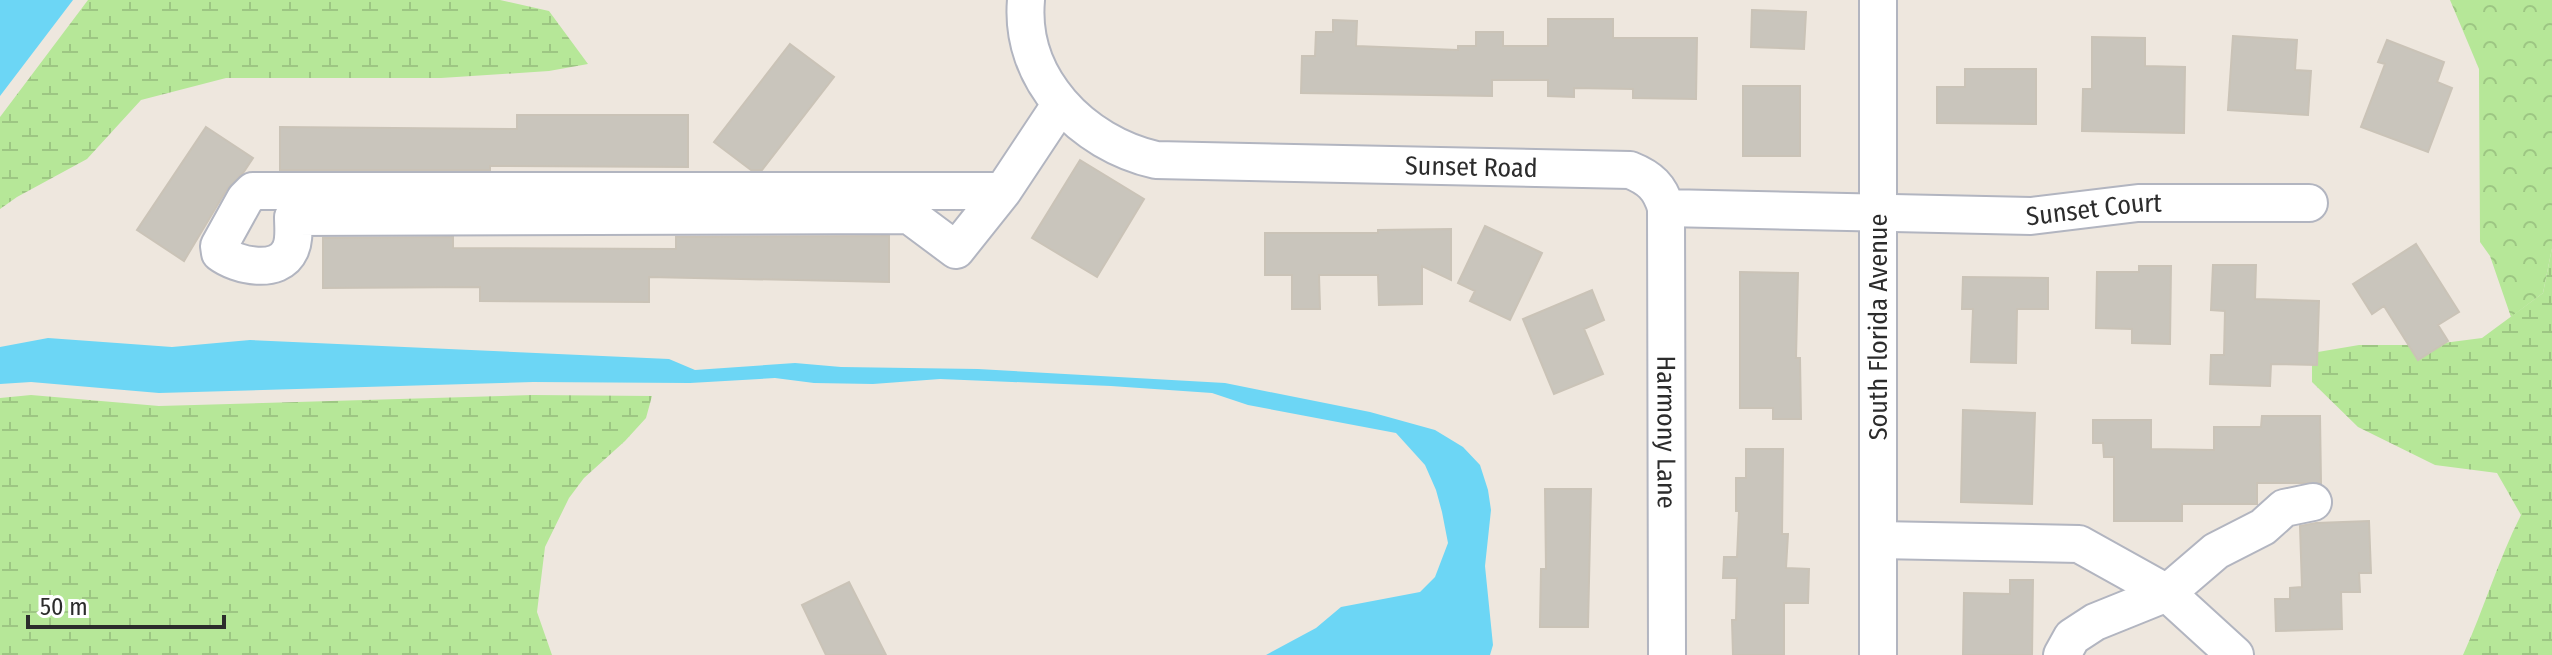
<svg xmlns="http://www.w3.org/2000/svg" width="2552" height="655" viewBox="0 0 2552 655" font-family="'Fira Sans Condensed',sans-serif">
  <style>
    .forest { fill: url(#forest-crowns) }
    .wetland { fill: url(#wetland-marsh) }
    .water { fill: #6cd6f5 }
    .building { fill: #c9c5bc; stroke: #cac3b7; stroke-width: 2 }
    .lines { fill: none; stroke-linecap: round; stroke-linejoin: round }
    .minor-casing { stroke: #b2b5c0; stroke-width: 40 }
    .minor { stroke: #fff; stroke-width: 36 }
    .labels { text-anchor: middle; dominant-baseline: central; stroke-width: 8; stroke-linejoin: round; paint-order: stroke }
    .street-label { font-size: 26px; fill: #2c2c2c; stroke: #fff }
  </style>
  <defs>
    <pattern id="forest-crowns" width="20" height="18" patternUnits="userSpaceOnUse" patternTransform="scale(2)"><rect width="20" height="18" fill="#b6e798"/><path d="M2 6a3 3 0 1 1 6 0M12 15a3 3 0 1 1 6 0" fill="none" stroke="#9dc683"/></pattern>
    <pattern id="wetland-marsh" width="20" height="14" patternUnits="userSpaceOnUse" patternTransform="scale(2)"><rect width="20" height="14" fill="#b6e798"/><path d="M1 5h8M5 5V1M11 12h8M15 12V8" fill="none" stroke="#9dc683"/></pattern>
  </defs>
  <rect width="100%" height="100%" fill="#eee7de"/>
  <path class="forest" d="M 2450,0 L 2552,0 L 2552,248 L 2543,293 L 2511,317 L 2490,256 L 2480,242 L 2479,69 Z"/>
  <path class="wetland" d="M 88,0 L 500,0 L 549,11 L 588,64 L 549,71 L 441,78 L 226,78 L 141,100 L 87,159 L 17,197 L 0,209 L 0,117 Z
    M 2552,248 L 2552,655 L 2463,655 C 2484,609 2498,560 2521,515 L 2497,473 L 2435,465 L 2358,427 L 2312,382 L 2312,353 L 2359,345 L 2428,345 L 2482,338 L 2543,293 Z
    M 31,395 L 159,406 L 533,395 L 652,396 L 646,418 L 625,441 L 584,478 L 569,498 L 545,547 L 537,612 L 552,655 L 0,655 L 0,398 Z"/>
  <path class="water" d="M 0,0 L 73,0 L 0,96 Z
    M 48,338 L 172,347 L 250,340 L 669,359 L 695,370 L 795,363 L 841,367 L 978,369 L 1225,383 L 1370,412 L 1435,430 L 1463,447 L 1480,465 L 1488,490 L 1491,510 L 1485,566 L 1493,645 L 1490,655 L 1266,655 L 1316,628 L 1341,607 L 1420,592 L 1435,577 L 1448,543 L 1442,512 L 1436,490 L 1425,465 L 1396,433 L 1248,405 L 1212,393 L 1111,386 L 940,379 L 873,384 L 814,383 L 775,378 L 690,383 L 533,382 L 159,393 L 31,382 L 0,384 L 0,347 Z"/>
  <path class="building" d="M 1752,10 L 1806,12 L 1804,49 L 1751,47 Z
    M 1548,19 L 1613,19 L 1613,38 L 1697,38 L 1696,99 L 1633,98 L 1633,89 L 1574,88 L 1574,97 L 1548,96 L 1548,80 L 1492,80 L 1492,96 L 1301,93 L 1302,56 L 1315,56 L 1316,32 L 1333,32 L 1333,20 L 1357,21 L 1356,46 L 1458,50 L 1458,46 L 1476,46 L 1476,32 L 1503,32 L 1503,46 L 1548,46 Z
    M 2233,36 L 2297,40 L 2295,70 L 2311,71 L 2308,115 L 2228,110 Z
    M 2092,37 L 2145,38 L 2145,66 L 2185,67 L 2184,133 L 2082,131 L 2083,89 L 2092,89 Z
    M 2387,40 L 2444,62 L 2437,82 L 2452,88 L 2428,152 L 2361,127 L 2385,64 L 2378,62 Z
    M 790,44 L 834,77 L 762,170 L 751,170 L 714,142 Z
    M 1965,69 L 2036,69 L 2036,124 L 1937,123 L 1937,87 L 1965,87 Z
    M 1743,86 L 1800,86 L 1800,156 L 1743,156 Z
    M 517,115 L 688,115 L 688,167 L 490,166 L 490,170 L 280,170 L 280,127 L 517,129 Z
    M 206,127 L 253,158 L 243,173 L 227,189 L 184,261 L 137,230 Z
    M 1080,160 L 1144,199 L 1097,277 L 1032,238 Z
    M 1485,226 L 1542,253 L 1510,320 L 1470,301 L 1475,291 L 1458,283 Z
    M 1451,229 L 1451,280 L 1422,266 L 1422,304 L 1379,305 L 1378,275 L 1319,275 L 1320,309 L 1292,309 L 1292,275 L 1265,275 L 1265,233 L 1378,233 L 1378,230 Z
    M 889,236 L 889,282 L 649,277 L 649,302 L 480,301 L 480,287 L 323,288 L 323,238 L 453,237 L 453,248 L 676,249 L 676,237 Z
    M 2416,244 L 2459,312 L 2438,325 L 2448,341 L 2418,360 L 2384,306 L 2372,314 L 2353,284 Z
    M 2213,265 L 2256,265 L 2255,299 L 2319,301 L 2317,365 L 2271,364 L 2270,386 L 2210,384 L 2211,355 L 2224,355 L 2225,311 L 2211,310 Z
    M 2139,266 L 2171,266 L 2170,344 L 2132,343 L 2132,329 L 2096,328 L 2097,272 L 2139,272 Z
    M 1740,272 L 1798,273 L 1796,358 L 1800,358 L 1801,419 L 1773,419 L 1773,408 L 1740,408 Z
    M 1963,277 L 2048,278 L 2048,309 L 2017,309 L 2016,363 L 1971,362 L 1973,309 L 1962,309 Z
    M 1592,290 L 1604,320 L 1584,329 L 1603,374 L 1554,394 L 1523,319 Z
    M 1963,410 L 2035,413 L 2032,504 L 1961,502 Z
    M 2262,416 L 2320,416 L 2321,483 L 2257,483 L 2257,504 L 2182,504 L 2182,521 L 2114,521 L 2114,457 L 2104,457 L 2103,443 L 2093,443 L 2093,420 L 2151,420 L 2151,449 L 2214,450 L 2214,427 L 2261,427 Z
    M 1746,449 L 1783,449 L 1782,534 L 1788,534 L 1786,568 L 1809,569 L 1808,603 L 1784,603 L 1784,655 L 1733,655 L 1732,620 L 1736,620 L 1737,578 L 1723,578 L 1724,557 L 1737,557 L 1739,511 L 1736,511 L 1736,478 L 1746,478 Z
    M 1545,489 L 1591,489 L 1588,627 L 1540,627 L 1541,569 L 1546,569 Z
    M 2369,521 L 2371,573 L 2359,573 L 2360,592 L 2341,592 L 2342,629 L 2276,631 L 2275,599 L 2290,599 L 2290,588 L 2302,587 L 2300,526 L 2316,523 Z
    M 2010,580 L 2033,580 L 2032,655 L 1963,655 L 1964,593 L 2010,594 Z
    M 849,582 L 886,655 L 826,655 L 802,605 Z"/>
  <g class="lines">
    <g class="minor-casing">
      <g id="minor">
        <path id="s1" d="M 1026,0 C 1019,79 1082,143 1156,160 L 1630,170 C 1650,178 1660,187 1666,208 L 2031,216 L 2138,203 L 2309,203"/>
        <path d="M 1878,0 L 1878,655"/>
        <path d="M 1003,191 L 956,250 L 909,215 L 293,217 C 293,228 295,240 290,250 C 279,275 237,266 220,253 L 219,246 L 245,199 L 253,191 L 1003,191 L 1060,105"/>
        <path id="s2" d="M 1666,208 L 1667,655"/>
        <path d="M 1878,540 L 2079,544 L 2167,593 L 2235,655"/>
        <path d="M 2062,655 L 2072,637 L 2095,622 L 2167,593 L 2216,551 L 2263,527 L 2284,508 L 2313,502"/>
      </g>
    </g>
    <use href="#minor" class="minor"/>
  </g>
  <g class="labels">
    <g class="street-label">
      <text stroke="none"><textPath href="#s1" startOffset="540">Sunset Road</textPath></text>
      <text stroke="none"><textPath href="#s1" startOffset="1182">Sunset Court</textPath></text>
      <text transform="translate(1878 327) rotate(-90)">South Florida Avenue</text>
      <text stroke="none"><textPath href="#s2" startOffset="224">Harmony Lane</textPath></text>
    </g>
  </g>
  <path d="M28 615v12h196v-12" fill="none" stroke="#2c2c2c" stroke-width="4"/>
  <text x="40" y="615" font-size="24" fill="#2c2c2c" stroke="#ffffff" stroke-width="6" paint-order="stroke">50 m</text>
</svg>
